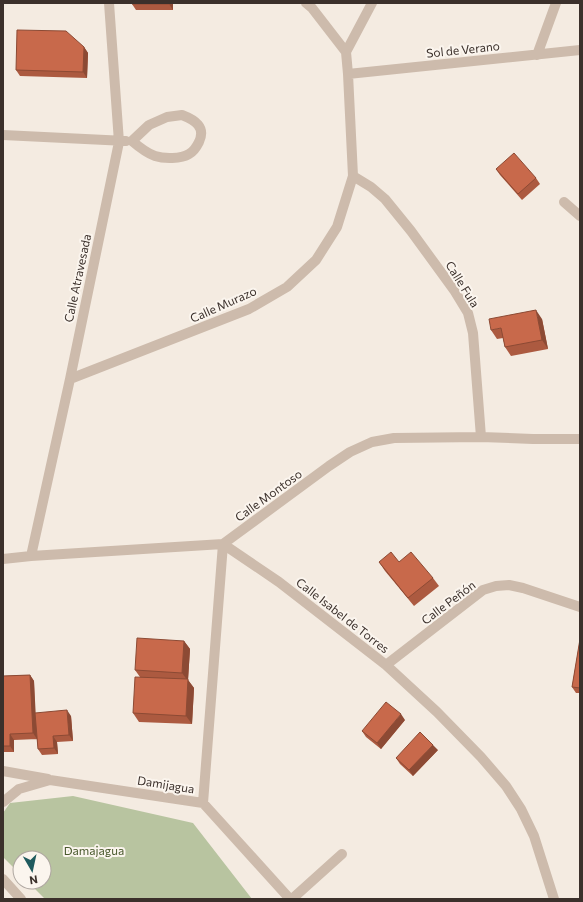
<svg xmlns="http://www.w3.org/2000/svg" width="583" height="902" viewBox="0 0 583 902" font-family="Commissioner,sans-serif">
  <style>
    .green { fill: #b8c4a0 }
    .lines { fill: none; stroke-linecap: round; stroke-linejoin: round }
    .minor { stroke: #cdbbac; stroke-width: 10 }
    .wall { fill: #ac5a40 }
    .shaded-wall { fill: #8c4a34 }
    .building { fill: #c8694b; stroke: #8c4a34 }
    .labels { text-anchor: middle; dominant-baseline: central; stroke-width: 4; stroke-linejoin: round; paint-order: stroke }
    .street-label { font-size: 12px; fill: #3b302b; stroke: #fbf5ee }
    .park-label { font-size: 12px; fill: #4a5a2e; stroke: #fbf5ee }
  </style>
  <rect width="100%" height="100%" fill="#f4ebe1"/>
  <path class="green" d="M 73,796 L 193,823 L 252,899 L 45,899 L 28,882 L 44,882 L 44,858 L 20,858 L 20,874 L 3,857 L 3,813 L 10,803 Z"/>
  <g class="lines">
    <path class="minor" d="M 346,52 L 372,3
      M 537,55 L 556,3
      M 348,74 L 580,50
      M 182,115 C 195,120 206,127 199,142 C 197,146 193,152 189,154 C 181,159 164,159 155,156 C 146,153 139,147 132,141 L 149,125 L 167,117 Z
      M 3,135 L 126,141
      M 353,176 L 371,187 L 385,199 L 411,231 L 454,290 L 468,313 L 473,333 L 481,437
      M 564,202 L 580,216
      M 70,379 L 249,309 L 287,287 L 316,260 L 337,227 L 353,176 L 348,74 L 346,52 L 312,8 L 306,3
      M 31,556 L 70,379 L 119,142 L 109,3
      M 3,559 L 31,556 L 223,544 L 279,582 L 386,665 L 437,712 L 481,757 L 506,786 L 521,809 L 534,836 L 554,899
      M 386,665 L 483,590 L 496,586 L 509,585 L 523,588 L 580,607
      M 3,771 L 48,779
      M 3,802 L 19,789 L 50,780 L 203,803 L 290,899
      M 203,803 L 223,544 L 329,466 L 350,452 L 372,442 L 394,438 L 481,437 L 533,439 L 580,439
      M 3,879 L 21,899
      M 292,899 L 342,854"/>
  </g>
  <path class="wall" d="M 173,3 L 173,10 L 136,10 L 132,4 Z
    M 84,47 L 88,53 L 87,78 L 20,76 L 16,70 Z
    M 496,169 L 536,178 L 540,184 L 522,200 L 500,175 Z
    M 542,319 L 548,349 L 511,356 L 505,347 L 503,338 L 497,339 L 491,330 Z
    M 379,562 L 399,562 L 433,578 L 439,586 L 414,606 L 385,571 Z
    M 580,639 L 580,693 L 576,693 L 572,687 Z
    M 184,641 L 190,649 L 188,680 L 194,688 L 192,724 L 139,722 L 133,713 L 140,677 L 135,670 Z
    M 30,675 L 34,681 L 35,713 L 71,716 L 73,741 L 57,742 L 58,754 L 42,755 L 38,749 L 36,730 L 37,739 L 14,740 L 14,752 L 3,752 L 3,676 Z
    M 405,720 L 381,749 L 366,737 L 362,731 Z
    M 438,750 L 413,776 L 400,764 L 396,758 Z"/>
  <path class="shaded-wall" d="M 169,3 L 173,3 L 173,10 L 169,4 Z
    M 84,47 L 88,53 L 87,78 L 83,72 Z
    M 536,310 L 542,319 L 548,349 L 542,340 Z
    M 184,641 L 190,649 L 188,680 L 194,688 L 192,724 L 186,716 L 188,681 L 182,673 Z
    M 30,675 L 34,681 L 37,739 L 33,733 Z
    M 67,710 L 71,716 L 73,741 L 69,735 Z
    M 401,714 L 405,720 L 381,749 L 377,743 Z
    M 10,734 L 14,740 L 14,752 L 10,746 Z
    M 53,736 L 57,742 L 58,754 L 54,748 Z
    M 433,745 L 438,750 L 413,776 L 409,770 Z"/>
  <path class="building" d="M 132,3 L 169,3 L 169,4 L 132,4 Z
    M 17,30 L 66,31 L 84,47 L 83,72 L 16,70 Z
    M 514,153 L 536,178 L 518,194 L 496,169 Z
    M 536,310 L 542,340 L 505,347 L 501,328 L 491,330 L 489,319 Z
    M 391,552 L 399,562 L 411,552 L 433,578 L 408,598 L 379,562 Z
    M 137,638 L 184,641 L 182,673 L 135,670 Z
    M 580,639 L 580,688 L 572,687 Z
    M 30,675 L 33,733 L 10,734 L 10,746 L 3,746 L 3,676 Z
    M 135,677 L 188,679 L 186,716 L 133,713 Z
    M 386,702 L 401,714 L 377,743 L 362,731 Z
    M 67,710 L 69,735 L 53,736 L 54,748 L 38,749 L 35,713 Z
    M 420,732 L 433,745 L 409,770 L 396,758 Z"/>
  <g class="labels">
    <g class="street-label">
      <text transform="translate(463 49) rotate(-6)">Sol de Verano</text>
      <text transform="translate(77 278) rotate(-78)">Calle Atravesada</text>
      <text transform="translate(463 284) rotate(58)">Calle Fula</text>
      <text transform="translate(223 304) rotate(-24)">Calle Murazo</text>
      <text transform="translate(268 495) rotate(-36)">Calle Montoso</text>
      <text transform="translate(448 602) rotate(-37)">Calle Peñón</text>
      <text transform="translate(343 615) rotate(38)">Calle Isabel de Torres</text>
      <text transform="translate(166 784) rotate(9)">Damijagua</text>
    </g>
    <g class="park-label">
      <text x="94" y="850">Damajagua</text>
    </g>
  </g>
  <rect width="583" height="902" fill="none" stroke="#3b302b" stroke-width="8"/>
  <g transform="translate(32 870) rotate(171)"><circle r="19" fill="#fbf5ee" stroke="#aea6a0"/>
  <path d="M0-3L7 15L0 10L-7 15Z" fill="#1f5a5e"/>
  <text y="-6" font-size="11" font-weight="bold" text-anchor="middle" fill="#3b302b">N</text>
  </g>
</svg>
